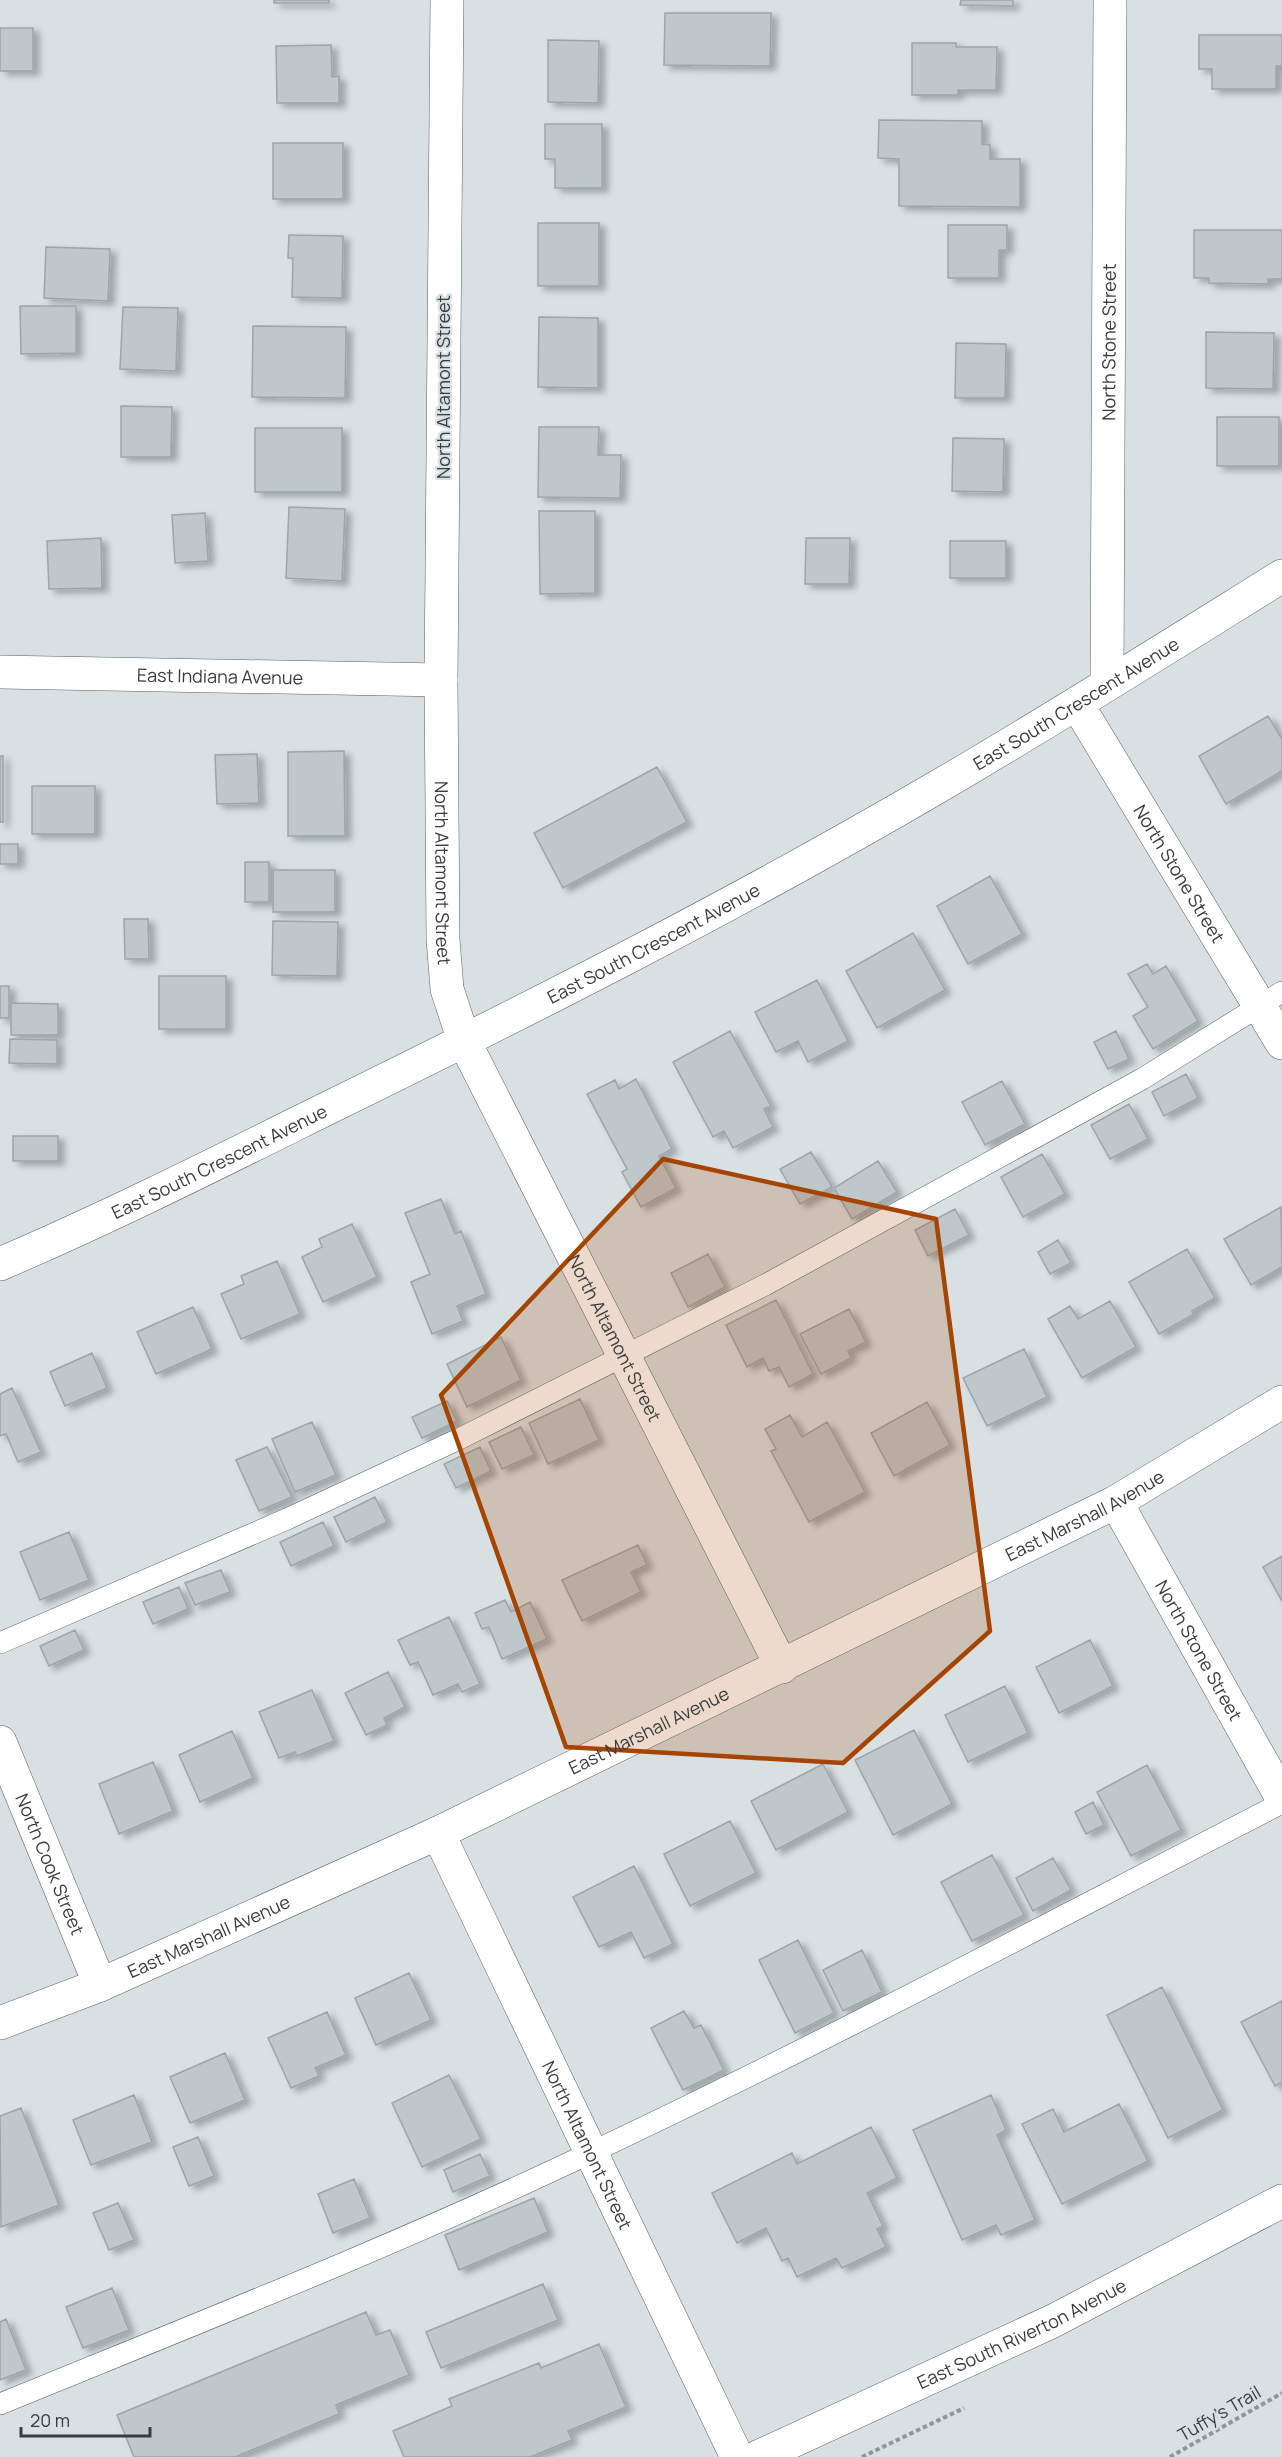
<svg xmlns="http://www.w3.org/2000/svg" width="1282" height="2457" viewBox="0 0 1282 2457" font-family="Manrope,sans-serif">
  <style>
    .building { fill: #bec7ca; stroke: #9ca5a8; stroke-width: 1.5; filter: url(#shadow) }
    .lines { fill: none; stroke-linecap: round; stroke-linejoin: round }
    .lane-casing { stroke: #586063; stroke-width: 22 }
    .street-casing { stroke: #586063; stroke-width: 34 }
    .path { stroke: #8f9598; stroke-width: 4; stroke-dasharray: 4.5 3; stroke-linecap: butt }
    .lane { stroke: #fff; stroke-width: 21 }
    .street { stroke: #fff; stroke-width: 33 }
    .marked { fill: #a64401; fill-opacity: 0.2; stroke: #a64401; stroke-width: 4.5; stroke-linejoin: round }
    .labels { text-anchor: middle; dominant-baseline: central; stroke-width: 4.5; stroke-linejoin: round; paint-order: stroke }
    .street-label { font-size: 18px; fill: #393c3e; stroke: #d8e0e4 }
  </style>
  <defs>
    <filter id="shadow"><feDropShadow dx="6" dy="4" stdDeviation="3" flood-color="#0004"/></filter>
  </defs>
  <rect width="100%" height="100%" fill="#d8e0e4"/>
  <path class="building" d="M 274,0 L 329,0 L 329,3 L 274,3 Z
    M 961,0 L 1013,0 L 1013,6 L 960,5 Z
    M 665,13 L 771,13 L 770,66 L 664,65 Z
    M 0,28 L 33,28 L 33,71 L 0,71 Z
    M 1199,35 L 1282,35 L 1282,66 L 1276,66 L 1276,89 L 1212,89 L 1212,69 L 1199,69 Z
    M 548,40 L 599,41 L 598,103 L 548,102 Z
    M 912,43 L 956,43 L 956,47 L 997,47 L 996,90 L 958,90 L 958,95 L 912,95 Z
    M 331,45 L 332,77 L 339,76 L 339,103 L 277,103 L 276,46 Z
    M 879,120 L 982,121 L 982,144 L 990,145 L 990,159 L 1020,159 L 1020,207 L 899,206 L 899,159 L 878,158 Z
    M 545,124 L 602,124 L 602,188 L 555,188 L 555,159 L 545,159 Z
    M 273,143 L 343,143 L 343,199 L 273,199 Z
    M 538,223 L 599,223 L 599,286 L 538,286 Z
    M 948,225 L 1007,225 L 1007,250 L 999,250 L 999,278 L 948,278 Z
    M 1194,230 L 1282,230 L 1282,279 L 1268,279 L 1268,284 L 1209,283 L 1209,278 L 1194,278 Z
    M 289,235 L 343,236 L 342,298 L 292,297 L 293,258 L 288,258 Z
    M 46,247 L 110,249 L 108,301 L 44,298 Z
    M 20,306 L 76,306 L 76,353 L 21,354 Z
    M 123,307 L 178,308 L 176,371 L 120,369 Z
    M 539,317 L 598,318 L 598,388 L 538,387 Z
    M 253,326 L 346,327 L 345,398 L 252,397 Z
    M 1206,332 L 1274,333 L 1273,389 L 1206,388 Z
    M 956,343 L 1006,344 L 1005,398 L 955,398 Z
    M 121,406 L 172,407 L 171,457 L 121,457 Z
    M 1217,417 L 1279,417 L 1279,466 L 1217,466 Z
    M 539,427 L 599,427 L 598,455 L 621,455 L 620,498 L 538,497 Z
    M 255,428 L 342,428 L 342,492 L 255,492 Z
    M 953,438 L 1004,439 L 1003,492 L 952,491 Z
    M 289,507 L 345,509 L 342,581 L 286,578 Z
    M 539,511 L 595,511 L 595,593 L 540,594 Z
    M 205,513 L 208,561 L 175,563 L 172,515 Z
    M 101,538 L 102,588 L 49,589 L 47,541 Z
    M 806,538 L 850,538 L 849,584 L 805,584 Z
    M 950,541 L 1006,541 L 1006,578 L 950,578 Z
    M 1268,716 L 1282,739 L 1282,771 L 1226,804 L 1199,756 Z
    M 344,751 L 345,836 L 288,836 L 288,752 Z
    M 257,754 L 259,803 L 217,804 L 215,755 Z
    M 0,756 L 3,756 L 3,822 L 0,822 Z
    M 657,767 L 687,822 L 563,888 L 534,833 Z
    M 32,786 L 95,786 L 95,834 L 32,834 Z
    M 0,844 L 18,844 L 18,864 L 0,864 Z
    M 245,862 L 269,862 L 269,902 L 245,902 Z
    M 273,870 L 335,870 L 335,912 L 273,912 Z
    M 990,876 L 1022,934 L 968,964 L 937,906 Z
    M 124,919 L 148,919 L 149,959 L 125,959 Z
    M 273,921 L 338,922 L 337,976 L 272,975 Z
    M 913,933 L 945,990 L 877,1028 L 846,971 Z
    M 1147,964 L 1153,974 L 1166,966 L 1198,1021 L 1153,1049 L 1133,1016 L 1148,1007 L 1128,974 Z
    M 159,976 L 226,976 L 226,1029 L 159,1029 Z
    M 817,980 L 848,1041 L 808,1062 L 798,1041 L 776,1052 L 755,1012 Z
    M 0,986 L 9,986 L 9,1018 L 0,1018 Z
    M 11,1003 L 58,1004 L 58,1035 L 11,1035 Z
    M 730,1031 L 771,1106 L 764,1109 L 773,1127 L 733,1148 L 724,1131 L 713,1137 L 673,1062 Z
    M 1116,1031 L 1129,1059 L 1108,1069 L 1094,1042 Z
    M 10,1039 L 57,1040 L 57,1064 L 9,1063 Z
    M 1186,1074 L 1198,1098 L 1164,1116 L 1152,1092 Z
    M 636,1079 L 672,1149 L 659,1156 L 676,1188 L 641,1207 L 622,1172 L 627,1169 L 587,1094 L 615,1080 L 619,1089 Z
    M 1002,1081 L 1025,1124 L 985,1145 L 962,1102 Z
    M 1129,1104 L 1148,1139 L 1110,1159 L 1091,1125 Z
    M 13,1136 L 58,1136 L 58,1161 L 13,1161 Z
    M 811,1152 L 832,1187 L 800,1204 L 780,1169 Z
    M 1042,1154 L 1065,1194 L 1023,1217 L 1001,1177 Z
    M 878,1161 L 897,1192 L 852,1219 L 834,1188 Z
    M 441,1199 L 455,1234 L 461,1231 L 486,1294 L 457,1306 L 463,1321 L 432,1334 L 411,1282 L 430,1274 L 405,1213 Z
    M 1281,1207 L 1282,1267 L 1251,1285 L 1224,1239 Z
    M 955,1209 L 969,1235 L 928,1256 L 915,1230 Z
    M 352,1224 L 377,1277 L 323,1302 L 302,1257 L 322,1247 L 319,1239 Z
    M 1058,1240 L 1071,1263 L 1050,1274 L 1038,1252 Z
    M 1187,1249 L 1215,1298 L 1192,1311 L 1194,1314 L 1159,1334 L 1129,1282 Z
    M 708,1254 L 725,1287 L 688,1307 L 671,1273 Z
    M 277,1261 L 300,1314 L 241,1339 L 221,1294 L 244,1284 L 241,1276 Z
    M 776,1300 L 813,1374 L 789,1387 L 779,1367 L 769,1371 L 763,1358 L 747,1367 L 726,1325 Z
    M 1110,1301 L 1136,1347 L 1082,1378 L 1048,1319 L 1070,1306 L 1078,1319 Z
    M 193,1307 L 212,1349 L 156,1374 L 137,1332 Z
    M 849,1309 L 866,1342 L 848,1351 L 851,1358 L 821,1374 L 800,1334 Z
    M 501,1337 L 521,1380 L 467,1407 L 447,1364 Z
    M 1024,1349 L 1047,1397 L 987,1426 L 963,1378 Z
    M 92,1353 L 107,1388 L 65,1406 L 50,1372 Z
    M 12,1388 L 41,1452 L 18,1462 L 6,1434 L 0,1436 L 0,1394 Z
    M 580,1399 L 599,1440 L 548,1464 L 529,1423 Z
    M 447,1401 L 457,1421 L 422,1438 L 412,1417 Z
    M 927,1402 L 950,1445 L 894,1476 L 871,1433 Z
    M 790,1415 L 802,1437 L 827,1422 L 865,1492 L 809,1522 L 771,1451 L 776,1449 L 765,1429 Z
    M 312,1422 L 336,1475 L 295,1492 L 272,1439 Z
    M 521,1427 L 534,1455 L 502,1469 L 489,1442 Z
    M 267,1447 L 292,1497 L 259,1511 L 236,1460 Z
    M 480,1447 L 491,1471 L 456,1488 L 444,1464 Z
    M 375,1497 L 387,1522 L 346,1542 L 334,1517 Z
    M 323,1522 L 334,1546 L 291,1566 L 280,1542 Z
    M 69,1532 L 89,1580 L 40,1600 L 20,1552 Z
    M 638,1545 L 647,1565 L 631,1572 L 641,1592 L 582,1621 L 562,1580 Z
    M 1282,1556 L 1282,1601 L 1263,1567 Z
    M 221,1570 L 230,1592 L 195,1605 L 185,1583 Z
    M 179,1587 L 188,1609 L 153,1624 L 143,1602 Z
    M 505,1600 L 511,1612 L 530,1602 L 547,1639 L 502,1659 L 489,1627 L 482,1629 L 475,1613 Z
    M 449,1617 L 480,1684 L 462,1692 L 458,1684 L 433,1695 L 418,1662 L 410,1665 L 398,1640 Z
    M 75,1630 L 84,1650 L 49,1666 L 40,1646 Z
    M 1090,1640 L 1113,1686 L 1059,1713 L 1036,1667 Z
    M 388,1672 L 405,1707 L 384,1718 L 387,1725 L 366,1735 L 345,1693 Z
    M 1005,1686 L 1028,1733 L 968,1762 L 945,1715 Z
    M 312,1690 L 334,1741 L 297,1756 L 295,1752 L 279,1758 L 259,1712 Z
    M 914,1730 L 952,1804 L 893,1835 L 855,1760 Z
    M 232,1731 L 253,1778 L 200,1802 L 179,1755 Z
    M 153,1762 L 173,1811 L 119,1834 L 99,1784 Z
    M 823,1764 L 848,1812 L 776,1850 L 751,1801 Z
    M 1147,1765 L 1181,1830 L 1131,1856 L 1097,1792 Z
    M 1093,1802 L 1104,1825 L 1086,1834 L 1075,1812 Z
    M 730,1821 L 756,1873 L 690,1906 L 664,1854 Z
    M 992,1855 L 1024,1915 L 972,1941 L 941,1882 Z
    M 1053,1858 L 1071,1890 L 1033,1911 L 1016,1878 Z
    M 634,1866 L 673,1944 L 644,1958 L 631,1932 L 599,1947 L 573,1897 Z
    M 798,1940 L 834,2013 L 795,2033 L 759,1960 Z
    M 862,1950 L 882,1992 L 843,2011 L 823,1970 Z
    M 409,1973 L 431,2020 L 376,2045 L 355,1998 Z
    M 1162,1987 L 1223,2110 L 1168,2138 L 1107,2015 Z
    M 1282,2001 L 1282,2082 L 1275,2086 L 1241,2022 Z
    M 684,2011 L 694,2028 L 701,2025 L 724,2070 L 683,2090 L 651,2028 Z
    M 327,2012 L 346,2055 L 315,2068 L 319,2076 L 291,2088 L 268,2038 Z
    M 225,2053 L 245,2100 L 190,2123 L 170,2077 Z
    M 449,2075 L 481,2139 L 422,2167 L 392,2103 Z
    M 134,2095 L 152,2142 L 91,2165 L 73,2120 Z
    M 991,2095 L 1006,2130 L 997,2135 L 1035,2220 L 1001,2235 L 996,2225 L 962,2240 L 913,2130 Z
    M 1119,2104 L 1148,2161 L 1062,2204 L 1022,2124 L 1053,2109 L 1064,2132 Z
    M 21,2108 L 59,2205 L 1,2227 L 0,2116 Z
    M 871,2127 L 897,2178 L 867,2193 L 883,2226 L 877,2229 L 886,2247 L 842,2268 L 836,2258 L 797,2277 L 788,2258 L 782,2261 L 766,2228 L 737,2243 L 712,2193 L 792,2153 L 797,2164 Z
    M 198,2137 L 214,2176 L 189,2186 L 173,2147 Z
    M 480,2154 L 490,2176 L 453,2192 L 444,2170 Z
    M 354,2179 L 370,2218 L 333,2233 L 318,2194 Z
    M 534,2198 L 548,2232 L 459,2270 L 445,2235 Z
    M 118,2203 L 134,2240 L 109,2250 L 93,2213 Z
    M 543,2284 L 558,2320 L 441,2368 L 426,2332 Z
    M 112,2288 L 129,2330 L 83,2348 L 66,2307 Z
    M 366,2312 L 376,2335 L 390,2330 L 409,2375 L 336,2405 L 339,2414 L 235,2457 L 134,2457 L 117,2415 Z
    M 6,2319 L 26,2370 L 0,2380 L 0,2322 Z
    M 599,2344 L 626,2407 L 568,2431 L 572,2440 L 530,2457 L 404,2457 L 393,2431 L 452,2406 L 449,2399 L 539,2363 L 541,2368 Z"/>
  <g class="lines">
    <g class="lane-casing">
      <path id="lane" d="M 0,1643 L 287,1519 L 459,1439 L 765,1285 L 1142,1079 L 1282,992
        M 0,2404 C 198,2323 397,2245 590,2153 C 823,2043 1052,1921 1282,1803"/>
    </g>
    <g class="street-casing">
      <g id="street">
        <path id="s1" d="M 447,0 L 441,680 L 443,939 L 447,989 L 464,1041 L 782,1667"/>
        <path id="s2" d="M 0,672 L 441,680"/>
        <path id="s3" d="M 1107,684 L 1110,0"/>
        <path id="s4" d="M 1077,704 L 1282,1043"/>
        <path id="s5" d="M 0,1264 C 112,1216 221,1161 330,1107 C 536,1006 741,902 939,786 C 1054,719 1168,647 1282,576"/>
        <path id="s6" d="M 1116,1502 L 1282,1798"/>
        <path id="s7" d="M 0,1742 L 100,1985"/>
        <path id="s8" d="M 438,1833 L 737,2457"/>
        <path id="s9" d="M 0,2023 L 100,1985 L 438,1833 L 1116,1502 L 1282,1402"/>
        <path id="s10" d="M 758,2457 L 1053,2321 L 1282,2201"/>
      </g>
    </g>
    <path class="path" d="M 862,2457 L 964,2408
      M 1170,2457 L 1282,2393"/>
    <use href="#lane" class="lane"/>
    <use href="#street" class="street"/>
  </g>
  <path class="marked" d="M 663,1159 L 936,1219 L 990,1631 L 843,1763 L 566,1747 L 441,1395 Z"/>
  <g class="labels">
    <g class="street-label">
      <text stroke="none"><textPath href="#s3" startOffset="342">North Stone Street</textPath></text>
      <text transform="translate(443 387) rotate(-90)">North Altamont Street</text>
      <text stroke="none"><textPath href="#s2" startOffset="220">East Indiana Avenue</textPath></text>
      <text stroke="none"><textPath href="#s5" startOffset="1214">East South Crescent Avenue</textPath></text>
      <text stroke="none"><textPath href="#s1" startOffset="873">North Altamont Street</textPath></text>
      <text stroke="none"><textPath href="#s4" startOffset="198">North Stone Street</textPath></text>
      <text stroke="none"><textPath href="#s5" startOffset="728">East South Crescent Avenue</textPath></text>
      <text stroke="none"><textPath href="#s5" startOffset="242">East South Crescent Avenue</textPath></text>
      <text stroke="none"><textPath href="#s1" startOffset="1377">North Altamont Street</textPath></text>
      <text stroke="none"><textPath href="#s9" startOffset="1198">East Marshall Avenue</textPath></text>
      <text stroke="none"><textPath href="#s6" startOffset="170">North Stone Street</textPath></text>
      <text stroke="none"><textPath href="#s9" startOffset="712">East Marshall Avenue</textPath></text>
      <text stroke="none"><textPath href="#s7" startOffset="132">North Cook Street</textPath></text>
      <text stroke="none"><textPath href="#s9" startOffset="226">East Marshall Avenue</textPath></text>
      <text stroke="none"><textPath href="#s8" startOffset="346">North Altamont Street</textPath></text>
      <text stroke="none"><textPath href="#s10" startOffset="291">East South Riverton Avenue</textPath></text>
      <text transform="translate(1219 2413) rotate(-30)">Tuffy's Trail</text>
    </g>
  </g>
  <path d="M21 2427v9h129v-9" fill="none" stroke="#393c3e" stroke-width="3"/>
  <text x="30" y="2427" font-size="18" fill="#393c3e" stroke="#d8e0e4" stroke-width="4.5" paint-order="stroke">20 m</text>
</svg>
